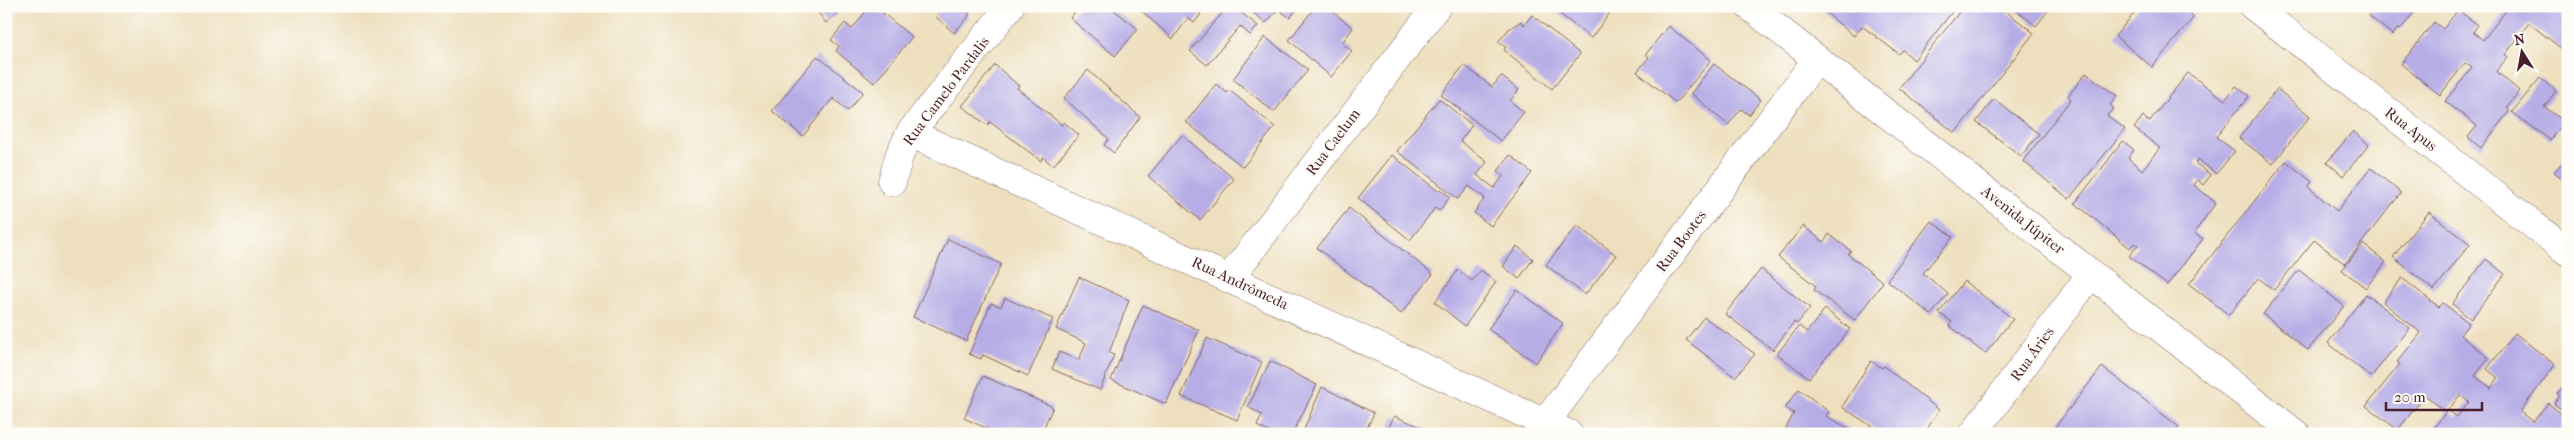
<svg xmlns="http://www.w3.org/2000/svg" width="2574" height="440" viewBox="0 0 2574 440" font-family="'IM FELL French Canon',serif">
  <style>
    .building { fill: #b6ade6; fill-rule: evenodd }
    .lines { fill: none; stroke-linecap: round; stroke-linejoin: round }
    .street-casing { stroke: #83635f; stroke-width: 29 }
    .secondary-casing { stroke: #83635f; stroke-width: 29 }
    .street { stroke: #fff; stroke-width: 28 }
    .secondary { stroke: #fff; stroke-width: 28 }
    .labels { text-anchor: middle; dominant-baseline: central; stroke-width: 4.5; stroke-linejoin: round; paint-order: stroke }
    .street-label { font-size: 15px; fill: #4a1f2b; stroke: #fdfcf7 }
  </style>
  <rect width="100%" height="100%" fill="#fdfcf7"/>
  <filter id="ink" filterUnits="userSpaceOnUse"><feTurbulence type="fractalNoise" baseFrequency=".02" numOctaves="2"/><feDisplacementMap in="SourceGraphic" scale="10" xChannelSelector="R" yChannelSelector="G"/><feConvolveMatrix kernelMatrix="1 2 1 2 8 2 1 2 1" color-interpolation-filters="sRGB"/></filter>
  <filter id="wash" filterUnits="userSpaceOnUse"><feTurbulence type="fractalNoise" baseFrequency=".0096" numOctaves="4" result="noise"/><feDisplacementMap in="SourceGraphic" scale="20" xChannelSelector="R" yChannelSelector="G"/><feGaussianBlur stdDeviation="1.12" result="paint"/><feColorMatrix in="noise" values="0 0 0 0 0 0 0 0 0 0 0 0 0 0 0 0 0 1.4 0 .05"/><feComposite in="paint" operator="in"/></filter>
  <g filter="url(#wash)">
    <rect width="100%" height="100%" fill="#eee0bf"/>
    <g id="blocks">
      <path class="building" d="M 813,6 L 846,6 L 826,23 Z
        M 870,6 L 874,6 L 912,37 L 874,83 L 836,51 L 839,46 L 831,40 L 845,23 L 852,29 Z
        M 932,6 L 968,6 L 969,16 L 954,33 L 936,17 L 939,13 Z
        M 1080,6 L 1109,6 L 1138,29 L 1115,56 L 1070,18 Z
        M 1136,6 L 1195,6 L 1193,9 L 1201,14 L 1194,23 L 1188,18 L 1173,39 Z
        M 1228,6 L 1233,6 L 1258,26 L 1250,35 L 1240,26 L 1207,65 L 1190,51 Z
        M 1245,6 L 1299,6 L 1290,18 L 1278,9 L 1266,23 Z
        M 1316,6 L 1326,6 L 1353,28 L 1342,43 L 1352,51 L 1331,77 L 1289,40 Z
        M 1556,6 L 1615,6 L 1591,38 L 1556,11 L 1558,8 Z
        M 1818,6 L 1955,6 L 1956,7 L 1914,60 L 1903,50 L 1899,54 L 1862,26 L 1854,36 Z
        M 1964,6 L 1999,6 L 2034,33 L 1955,133 L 1899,88 Z
        M 2011,6 L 2052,6 L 2036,26 Z
        M 2140,6 L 2181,6 L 2194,17 L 2152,67 L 2115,36 Z
        M 2371,6 L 2419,6 L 2400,30 L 2398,28 L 2393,35 L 2369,16 L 2374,9 Z
        M 2514,6 L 2568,6 L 2568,54 L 2529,23 L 2505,55 L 2508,57 L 2496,71 L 2519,91 L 2507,107 L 2510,110 L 2481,148 L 2468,137 L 2477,126 L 2445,101 L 2472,68 L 2465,63 L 2440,95 L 2401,64 L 2434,22 L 2443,29 L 2458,10 L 2478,25 L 2473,32 L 2483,40 L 2509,7 L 2512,10 Z
        M 1532,15 L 1580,54 L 1552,89 L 1504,50 L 1506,47 L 1498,42 L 1509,29 L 1521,21 L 1524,25 Z
        M 1668,26 L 1711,60 L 1676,103 L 1637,72 L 1649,57 L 1646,54 Z
        M 1265,37 L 1308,70 L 1274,112 L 1233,79 Z
        M 817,56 L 863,92 L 848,111 L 833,98 L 803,136 L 772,111 Z
        M 1714,64 L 1761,100 L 1749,115 L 1741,109 L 1728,125 L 1691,93 Z
        M 995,65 L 1019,86 L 1017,88 L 1062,125 L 1064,122 L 1079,135 L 1053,166 L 1043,157 L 1041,161 L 990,122 L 987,125 L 962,106 Z
        M 1464,65 L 1492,87 L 1501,76 L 1519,90 L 1510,101 L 1524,112 L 1501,141 L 1441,95 Z
        M 1088,70 L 1140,117 L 1114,153 L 1104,145 L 1109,139 L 1064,98 Z
        M 2086,73 L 2117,96 L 2110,105 L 2114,108 L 2107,115 L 2125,129 L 2069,199 L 2023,161 L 2071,99 L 2068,96 Z
        M 2188,73 L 2225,100 L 2236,86 L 2249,96 L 2216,137 L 2235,151 L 2216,174 L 2198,159 L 2195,163 L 2211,175 L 2203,185 L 2198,180 L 2194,185 L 2216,203 L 2194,233 L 2203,239 L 2167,285 L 2129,256 L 2138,245 L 2134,243 L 2130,248 L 2075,203 L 2123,141 L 2134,150 L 2128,158 L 2142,170 L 2160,148 L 2134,128 L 2143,116 L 2149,122 Z
        M 2540,78 L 2556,91 L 2544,107 L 2564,121 L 2550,140 L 2512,112 Z
        M 1216,84 L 1227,93 L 1229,90 L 1275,127 L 1243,167 L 1186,122 Z
        M 2277,89 L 2310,116 L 2273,164 L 2239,138 Z
        M 1439,99 L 1472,125 L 1460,141 L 1487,162 L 1477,175 L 1494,188 L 1504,175 L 1498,171 L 1510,155 L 1532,173 L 1491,226 L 1474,213 L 1485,198 L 1469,186 L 1458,199 L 1397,151 Z
        M 1994,99 L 2039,134 L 2021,156 L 1976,122 Z
        M 2353,131 L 2369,145 L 2343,176 L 2327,162 Z
        M 1182,135 L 1234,179 L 1200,220 L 1148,176 Z
        M 1392,155 L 1438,191 L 1440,189 L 1450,197 L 1439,211 L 1435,208 L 1410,240 L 1358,198 Z
        M 2568,156 L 2568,183 L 2554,172 Z
        M 2286,161 L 2312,182 L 2308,187 L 2337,211 L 2371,168 L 2401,193 L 2345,264 L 2314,240 L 2274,290 L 2258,278 L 2229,315 L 2189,284 Z
        M 1349,208 L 1433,274 L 1401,314 L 1317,248 Z
        M 2429,212 L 2470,244 L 2434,290 L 2393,257 Z
        M 1931,221 L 1953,237 L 1923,273 L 1948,294 L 1931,315 L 1887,280 Z
        M 1577,225 L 1616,255 L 1585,295 L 1546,265 Z
        M 1803,226 L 1824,242 L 1829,234 L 1851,251 L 1848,254 L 1883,282 L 1855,320 L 1814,290 L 1816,286 L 1778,257 Z
        M 948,239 L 1001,264 L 966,341 L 913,317 Z
        M 2363,244 L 2386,262 L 2366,288 L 2342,270 Z
        M 1517,246 L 1533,259 L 1519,279 L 1503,266 Z
        M 2486,259 L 2505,274 L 2471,319 L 2452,304 Z
        M 1761,269 L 1810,308 L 1797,324 L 1794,322 L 1773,350 L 1725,314 Z
        M 1458,270 L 1472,281 L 1481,270 L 1496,282 L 1465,326 L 1435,302 Z
        M 2299,270 L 2344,306 L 2308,350 L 2263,314 Z
        M 1079,277 L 1129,300 L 1109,353 L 1114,355 L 1100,390 L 1052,369 L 1059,352 L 1079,360 L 1086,343 L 1056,329 Z
        M 2402,278 L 2439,307 L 2443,303 L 2469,323 L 2460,335 L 2489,358 L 2475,376 L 2491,388 L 2498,378 L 2487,369 L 2515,333 L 2555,365 L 2520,412 L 2533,422 L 2548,403 L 2568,419 L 2568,434 L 2429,434 L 2446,412 L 2425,395 L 2398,430 L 2366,406 L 2400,364 L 2397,362 L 2421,333 L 2383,302 ZM 2460,395 L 2469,402 L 2457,417 L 2448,410 Z
        M 1964,281 L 2013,319 L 1985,354 L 1949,325 L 1952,322 L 1939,313 Z
        M 1517,290 L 1563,323 L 1536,363 L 1488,329 Z
        M 2366,294 L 2410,328 L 2371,377 L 2328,343 Z
        M 1005,298 L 1053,319 L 1028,376 L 983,355 L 981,359 L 969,354 L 991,303 L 1001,307 Z
        M 1143,305 L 1199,330 L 1166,404 L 1111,380 Z
        M 1825,309 L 1850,329 L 1809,378 L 1777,354 L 1799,326 L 1807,332 Z
        M 1704,317 L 1755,354 L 1735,377 L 1686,340 Z
        M 1207,338 L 1262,362 L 1237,420 L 1181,396 Z
        M 1270,361 L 1317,385 L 1293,432 L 1291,431 L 1290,434 L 1273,434 L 1257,426 L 1262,415 L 1248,407 Z
        M 1871,361 L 1882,368 L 1884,366 L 1939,410 L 1924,434 L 1884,434 L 1842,407 Z
        M 2102,367 L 2179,427 L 2173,434 L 2063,434 L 2055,427 Z
        M 983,376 L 1053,407 L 1041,434 L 999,434 L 964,418 Z
        M 2568,381 L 2568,414 L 2554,404 L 2560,396 L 2557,394 Z
        M 1322,387 L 1374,413 L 1364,434 L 1302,434 Z
        M 1799,389 L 1829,412 L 1826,416 L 1850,429 L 1848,434 L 1783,434 L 1794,413 L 1785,408 Z
        M 1394,416 L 1438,434 L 1386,434 Z"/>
    </g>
  </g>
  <g filter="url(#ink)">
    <use href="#blocks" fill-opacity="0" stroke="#83635f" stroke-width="1"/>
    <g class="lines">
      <g class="street-casing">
        <path id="street" d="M 2253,6 L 2568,252
          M 910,133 L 1569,434
          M 892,182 L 899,156 L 910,133 L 1010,6
          M 1229,279 L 1437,6
          M 1545,423 L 1817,59
          M 1973,434 L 2091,274"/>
      </g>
      <g class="secondary-casing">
        <path id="secondary" d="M 1749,6 L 2296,434"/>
      </g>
      <use href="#street" class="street"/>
      <use href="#secondary" class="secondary"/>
    </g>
  </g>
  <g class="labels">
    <g class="street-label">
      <text transform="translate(946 91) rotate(-53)">Rua Camelo Pardalis</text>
      <text transform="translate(2411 129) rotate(38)">Rua Apus</text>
      <text transform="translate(1333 142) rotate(-53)">Rua Caelum</text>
      <text transform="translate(2023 220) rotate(38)">Avenida Júpiter</text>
      <text transform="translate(1681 241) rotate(-53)">Rua Bootes</text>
      <text transform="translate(1240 283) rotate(25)">Rua Andrômeda</text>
      <text transform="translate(2032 354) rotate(-54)">Rua Áries</text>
    </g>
  </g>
  <rect width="2574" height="440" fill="none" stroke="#fdfcf7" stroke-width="25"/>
  <g transform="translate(2522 52) rotate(349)" stroke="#fdfcf7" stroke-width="4" paint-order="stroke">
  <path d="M0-4L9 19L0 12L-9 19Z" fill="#4a1f2b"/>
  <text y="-8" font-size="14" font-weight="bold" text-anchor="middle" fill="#4a1f2b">N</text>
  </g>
  <path d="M2386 402v8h96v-8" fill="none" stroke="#4a1f2b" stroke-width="2.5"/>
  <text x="2394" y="402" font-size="15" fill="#4a1f2b" stroke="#fdfcf7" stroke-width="4" paint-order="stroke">20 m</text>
</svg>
